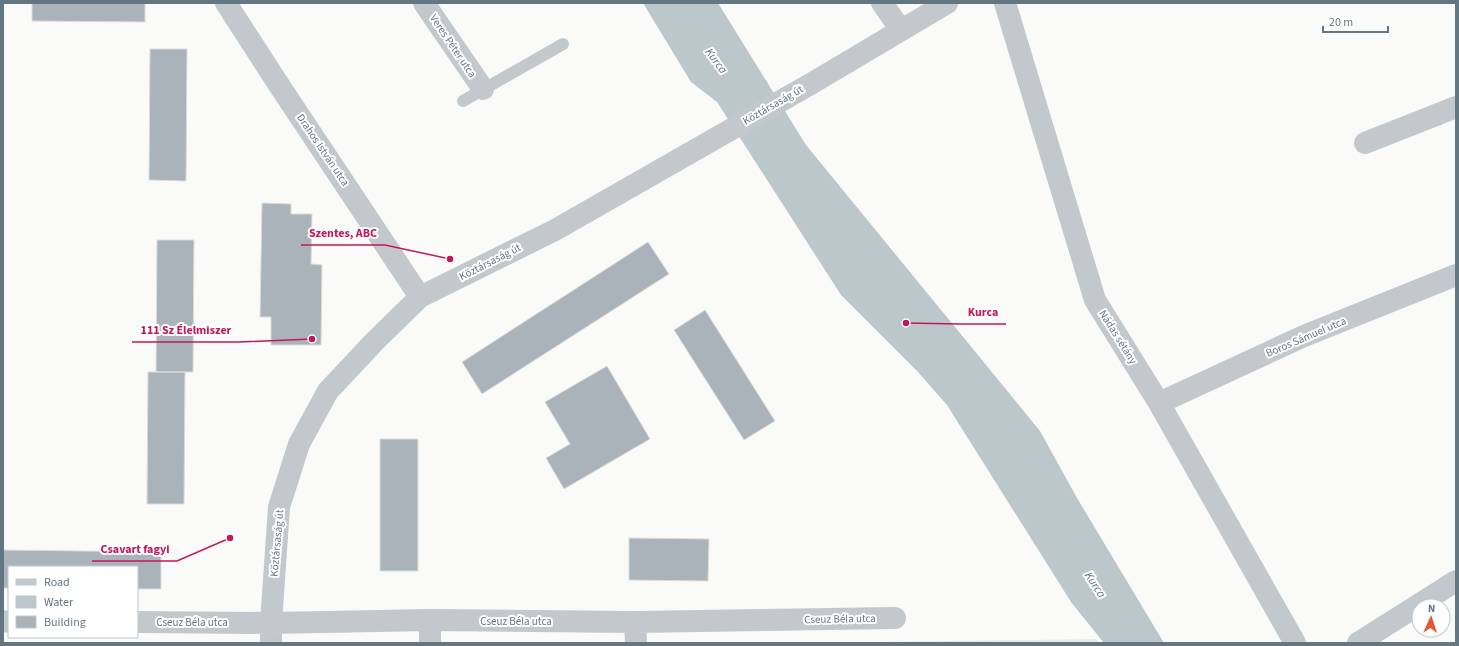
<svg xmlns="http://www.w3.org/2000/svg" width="1459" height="646" viewBox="0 0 1459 646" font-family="'Source Sans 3',sans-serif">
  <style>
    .built { fill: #e8e9e9 }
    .water { fill: #bbc7cb }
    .building { fill: #aab3b9; stroke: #dcdcda }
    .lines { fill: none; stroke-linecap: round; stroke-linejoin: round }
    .lane { stroke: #c3c8cc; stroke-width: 12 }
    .street { stroke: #c3c8cc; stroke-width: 22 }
    .labels { text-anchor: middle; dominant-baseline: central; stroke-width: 4; stroke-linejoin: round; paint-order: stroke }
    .street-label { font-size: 11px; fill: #657683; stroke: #fff }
    .water-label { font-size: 12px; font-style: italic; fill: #60757c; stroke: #fff }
    .leader { fill: none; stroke: #c2185b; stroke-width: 1.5 }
    .callout-dot { fill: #c2185b; stroke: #fff; stroke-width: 1.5 }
    .callout-label { font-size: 12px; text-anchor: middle; font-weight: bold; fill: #c2185b; stroke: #fff; stroke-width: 4; stroke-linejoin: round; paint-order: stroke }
  </style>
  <rect width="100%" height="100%" fill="#fafaf8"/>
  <path class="built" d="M 1096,639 L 1099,643 L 815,643 Z"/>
  <path class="water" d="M 643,3 L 718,3 L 806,145 L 1040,431 L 1077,498 L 1164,643 L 1104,643 L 1071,602 L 947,405 L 918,372 L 841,295 L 717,102 L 691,82 Z"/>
  <path class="building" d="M 32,3 L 145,3 L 145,22 L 32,21 Z
    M 150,49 L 187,49 L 186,181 L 149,180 Z
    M 262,203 L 291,204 L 291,214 L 312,214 L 311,264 L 322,265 L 321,345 L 271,345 L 271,317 L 260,317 Z
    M 157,240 L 194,240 L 193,372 L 156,372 Z
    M 648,242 L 669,274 L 482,394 L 462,362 Z
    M 705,310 L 775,421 L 744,440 L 674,330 Z
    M 607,366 L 650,439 L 564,489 L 546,458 L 570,444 L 545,402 Z
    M 148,372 L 185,372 L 184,504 L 147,504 Z
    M 380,439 L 418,439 L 418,571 L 380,571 Z
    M 629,538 L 709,539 L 708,581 L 629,580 Z
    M 3,550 L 161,552 L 161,589 L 137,589 L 137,567 L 9,567 L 9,588 L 3,588 Z"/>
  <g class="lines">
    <path class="lane" d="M 463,101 L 563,44"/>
    <path class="street" d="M 226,3 L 277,82 L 420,297
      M 424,3 L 483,89
      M 882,3 L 901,30
      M 1005,3 L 1095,300 L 1159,403 L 1295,643
      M 1365,143 L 1456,107
      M 1159,403 L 1304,336 L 1456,275
      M 3,621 L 9,622
      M 137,622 L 271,623 L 430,620 L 635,622 L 895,618
      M 635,622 L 636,643
      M 271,643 L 271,623 L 279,507 L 299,444 L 328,391 L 374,342 L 420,297 L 555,230 L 814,82 L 947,3
      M 430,643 L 430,620
      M 1358,643 L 1456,581"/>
  </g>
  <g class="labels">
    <g class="street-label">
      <text transform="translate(453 46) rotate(56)">Veres Péter utca</text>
      <text transform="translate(773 105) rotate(-30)">Köztársaság út</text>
      <text transform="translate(323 150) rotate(56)">Drahos István utca</text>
      <text transform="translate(490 262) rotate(-27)">Köztársaság út</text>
      <text transform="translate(1118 337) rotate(58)">Nádas sétány</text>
      <text transform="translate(1306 337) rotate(-23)">Boros Sámuel utca</text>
      <text transform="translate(277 543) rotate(-85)">Köztársaság út</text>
      <text transform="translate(840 619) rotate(-1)">Cseuz Béla utca</text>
      <text x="516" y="621">Cseuz Béla utca</text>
      <text x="192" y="622">Cseuz Béla utca</text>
    </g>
    <g class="water-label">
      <text transform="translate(716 61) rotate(54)">Kurca</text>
      <text transform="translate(1095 585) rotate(57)">Kurca</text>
    </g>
  </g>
  <path class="leader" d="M450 259L385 245H301M906 323L959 324H1006M312 339L239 342H132M230 538L177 561H92"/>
  <g class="callout-dot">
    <circle cx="450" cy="259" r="4"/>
    <circle cx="906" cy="323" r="4"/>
    <circle cx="312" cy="339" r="4"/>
    <circle cx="230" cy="538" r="4"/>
  </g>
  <g class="callout-label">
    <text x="343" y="237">Szentes, ABC</text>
    <text x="983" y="316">Kurca</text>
    <text x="186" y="334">111 Sz Élelmiszer</text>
    <text x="135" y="553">Csavart fagyi</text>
  </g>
  <rect width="1459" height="646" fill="none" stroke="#657683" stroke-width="8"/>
  <rect x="8" y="566" width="130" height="72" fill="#ffffff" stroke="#c1c8cd"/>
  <rect x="16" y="579" width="20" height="6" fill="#c3c8cc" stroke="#c1c8cd"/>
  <text x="44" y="586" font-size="12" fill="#657683">Road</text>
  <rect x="16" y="596" width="20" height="12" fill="#bbc7cb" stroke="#c1c8cd"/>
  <text x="44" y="606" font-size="12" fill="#657683">Water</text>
  <rect x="16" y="616" width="20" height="12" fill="#aab3b9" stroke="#c1c8cd"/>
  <text x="44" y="626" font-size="12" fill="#657683">Building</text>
  <g transform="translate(1431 618) rotate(3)"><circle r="19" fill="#ffffff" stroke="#c1c8cd"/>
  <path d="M0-3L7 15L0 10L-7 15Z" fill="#e4572e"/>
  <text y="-6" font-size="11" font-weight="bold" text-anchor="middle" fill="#657683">N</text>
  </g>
  <path d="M1323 26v6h65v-6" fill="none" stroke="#657683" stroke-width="2"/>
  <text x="1329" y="26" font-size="12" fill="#657683" stroke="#ffffff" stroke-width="3" paint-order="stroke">20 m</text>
</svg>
